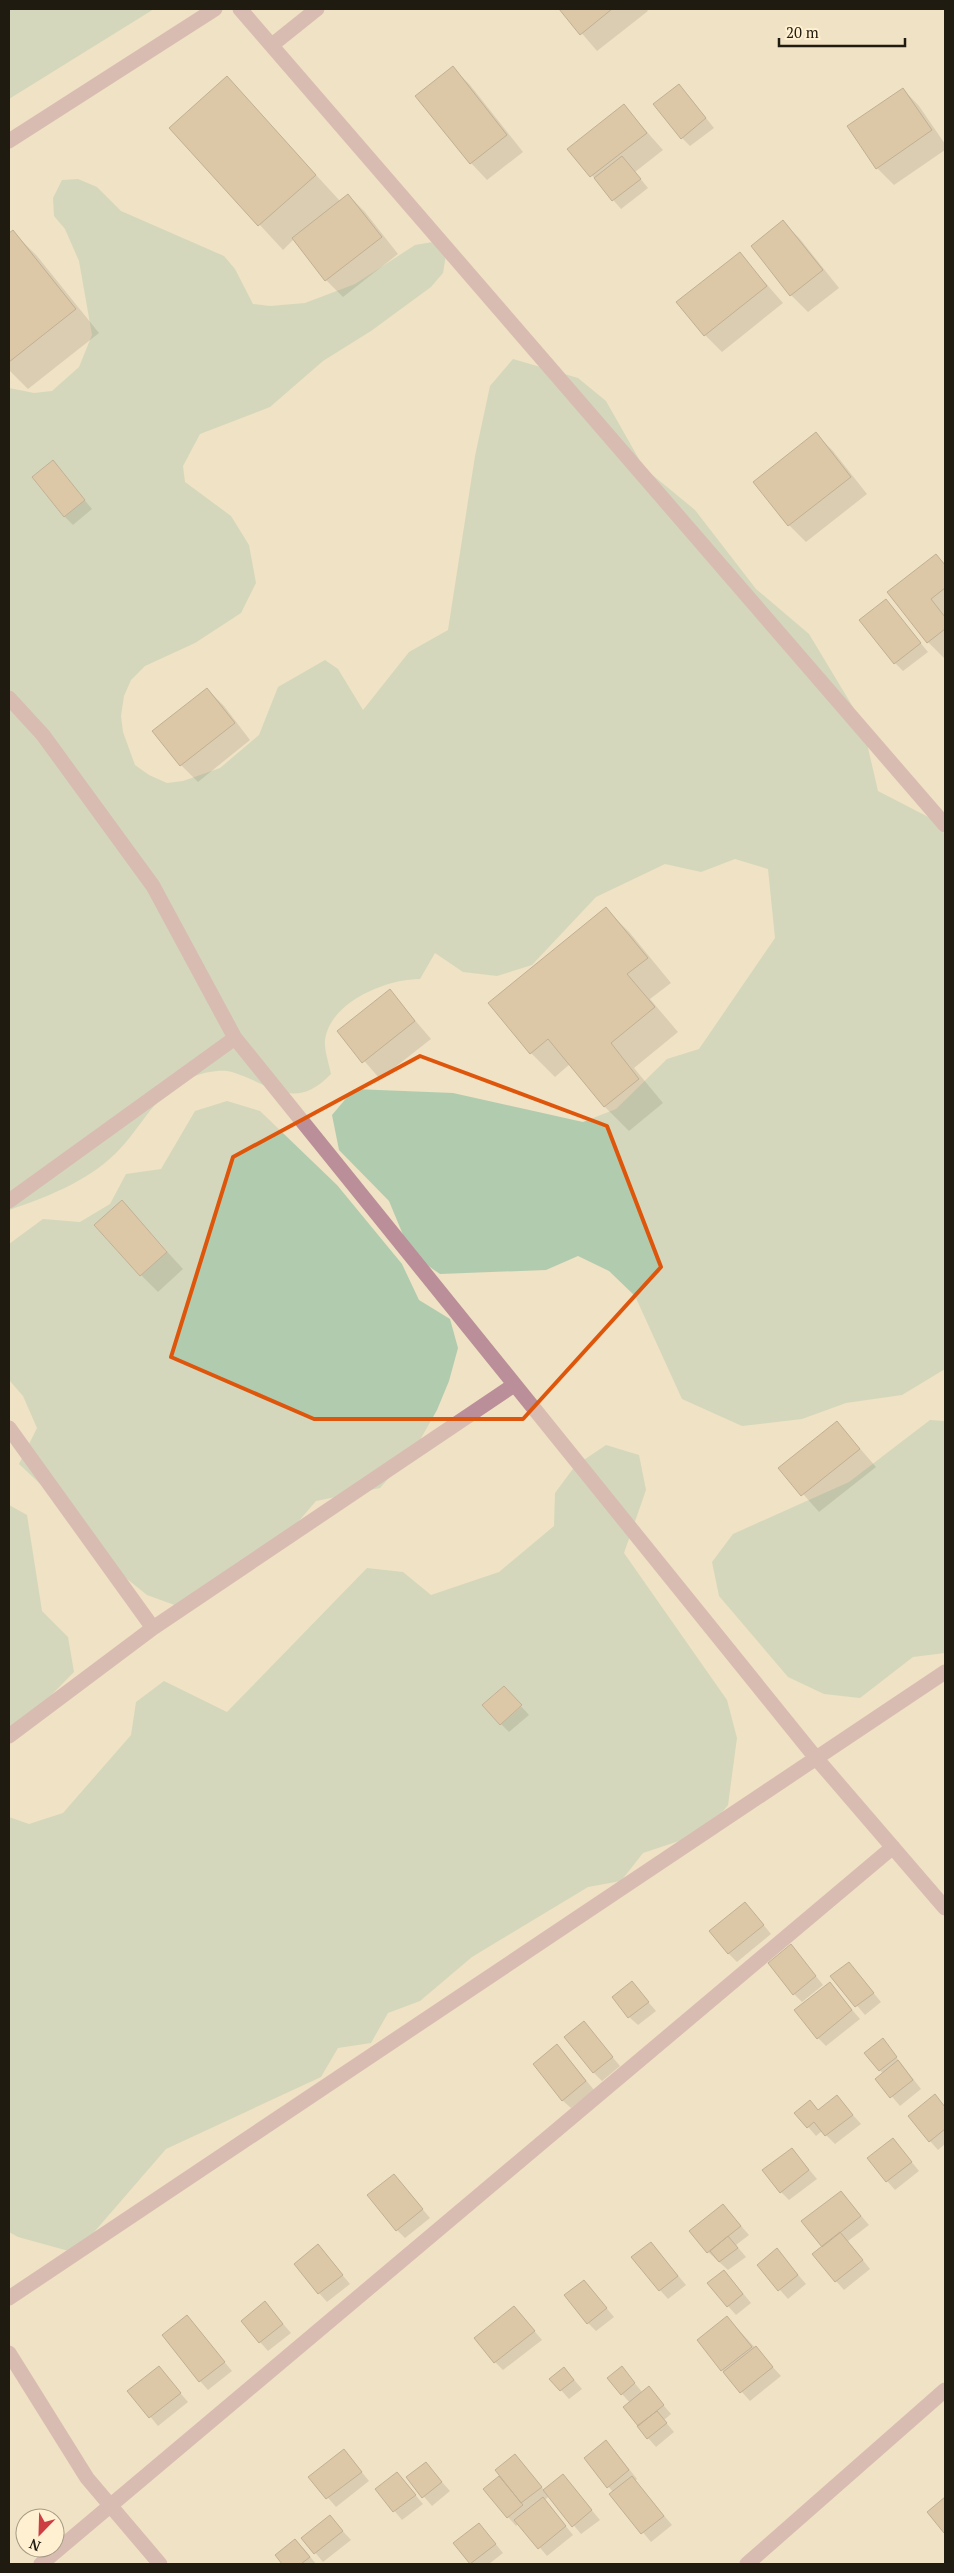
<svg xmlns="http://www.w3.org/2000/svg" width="954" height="2573" viewBox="0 0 954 2573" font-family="'PT Serif',serif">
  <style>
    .green { fill: #b1cbaf; fill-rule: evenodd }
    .shadow { fill: #0003 }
    .building { fill: #c4a781; stroke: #86735b }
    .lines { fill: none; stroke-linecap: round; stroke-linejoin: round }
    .street { stroke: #bb8f99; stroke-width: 15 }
    .marked { fill: none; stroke: #de560c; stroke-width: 4; stroke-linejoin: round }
  </style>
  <rect width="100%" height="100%" fill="#f0e2c4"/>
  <path class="green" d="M 9,9 L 154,9 L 9,99 Z
    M 78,179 L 97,187 L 121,211 L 224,256 L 235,269 L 253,304 L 270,306 L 305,303 L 355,284 L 415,245 L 433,242 L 446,255 L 443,273 L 431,287 L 371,331 L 323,361 L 270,407 L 200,434 L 183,466 L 185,482 L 231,516 L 249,545 L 256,583 L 241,613 L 195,643 L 145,666 L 131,680 L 124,696 L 121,716 L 123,732 L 135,765 L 149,775 L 167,783 L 183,781 L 220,768 L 259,735 L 278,687 L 325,660 L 338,669 L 363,710 L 409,652 L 448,630 L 475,456 L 490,386 L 513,359 L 578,378 L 606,401 L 644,468 L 695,510 L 756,589 L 809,634 L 862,722 L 878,791 L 936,821 L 945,835 L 945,1369 L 902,1395 L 846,1403 L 802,1419 L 742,1426 L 682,1399 L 635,1296 L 609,1271 L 578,1256 L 546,1270 L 440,1274 L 411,1254 L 389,1201 L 339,1150 L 332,1115 L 354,1089 L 453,1093 L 583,1122 L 616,1109 L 667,1059 L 699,1049 L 775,938 L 768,869 L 735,859 L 701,872 L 665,864 L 596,897 L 532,965 L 497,976 L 463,972 L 435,953 L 420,979 C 386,979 330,1002 325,1040 C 324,1050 329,1064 331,1074 C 294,1112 273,1085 232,1072 C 222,1069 205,1072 195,1076 C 156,1089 143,1127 115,1154 C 86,1182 47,1197 9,1210 L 9,388 L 34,393 L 52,391 L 79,367 L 92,335 L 79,261 L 65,229 L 54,216 L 53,198 L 62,180 ZM 53,461 L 85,500 L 64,517 L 32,477 Z
    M 227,1101 L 260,1111 L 337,1185 L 402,1264 L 419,1300 L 450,1319 L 458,1348 L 449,1381 L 437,1410 L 416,1447 L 380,1488 L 316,1501 L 292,1529 L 180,1607 L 147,1595 L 117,1571 L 68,1510 L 19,1464 L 37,1428 L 23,1396 L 9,1380 L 9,1244 L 43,1219 L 80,1222 L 110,1204 L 126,1174 L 161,1169 L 195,1111 ZM 122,1201 L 167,1251 L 140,1276 L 94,1225 Z
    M 930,1420 L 945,1421 L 945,1653 L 913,1657 L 860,1698 L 824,1694 L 788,1677 L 719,1596 L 712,1562 L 733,1534 L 849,1482 Z
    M 606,1445 L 639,1455 L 646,1490 L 624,1553 L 727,1700 L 737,1738 L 728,1805 L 706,1832 L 643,1853 L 621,1881 L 588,1887 L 472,1957 L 420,2001 L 388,2013 L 371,2043 L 338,2048 L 321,2077 L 166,2149 L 76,2253 L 18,2237 L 9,2232 L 9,1817 L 29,1824 L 63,1813 L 131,1735 L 136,1702 L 164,1681 L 227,1712 L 367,1568 L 403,1572 L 431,1595 L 499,1572 L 554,1526 L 555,1493 L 575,1466 ZM 504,1686 L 522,1706 L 500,1725 L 482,1705 Z
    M 9,1505 L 27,1515 L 42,1611 L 68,1637 L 74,1672 L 9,1738 Z"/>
  <path class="shadow" d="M 561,9 L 646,9 L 648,11 L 597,51 Z
    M 453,68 L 470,85 L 523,152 L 487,180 L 471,163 Z
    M 227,78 L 340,201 L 348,195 L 365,212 L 398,254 L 343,297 L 326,280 L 294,239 L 283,250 L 171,128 Z
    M 903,89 L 919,106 L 945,144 L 945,150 L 894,185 L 877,168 Z
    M 687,94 L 714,128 L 690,146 L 682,138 Z
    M 624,106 L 663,150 L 635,172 L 648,188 L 621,209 L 569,149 Z
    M 783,222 L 800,239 L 839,288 L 808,312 L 791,295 Z
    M 13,232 L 37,256 L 99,333 L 28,389 L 9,370 L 9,235 Z
    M 740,254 L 783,303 L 722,352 L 705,335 Z
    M 816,434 L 833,451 L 867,494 L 806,542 L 789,525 Z
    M 53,462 L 92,509 L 73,525 L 64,516 Z
    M 936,555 L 945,565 L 945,659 L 928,642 L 889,592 Z
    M 886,601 L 928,652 L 903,671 L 895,663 Z
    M 207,689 L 224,706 L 250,740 L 198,782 L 181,765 Z
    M 606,909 L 630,933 L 671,983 L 650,999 L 678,1032 L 634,1068 L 663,1103 L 629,1131 L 605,1107 L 570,1064 L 555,1077 L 531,1053 Z
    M 390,991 L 431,1039 L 380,1079 L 338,1031 Z
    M 122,1202 L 183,1269 L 158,1292 L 141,1275 Z
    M 837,1422 L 876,1467 L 819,1512 L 780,1468 Z
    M 512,1696 L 529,1715 L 509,1732 L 501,1724 Z
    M 754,1913 L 771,1934 L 737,1962 L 728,1953 Z
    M 799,1955 L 823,1985 L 802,2002 L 794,1994 Z
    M 849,1963 L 881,2002 L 865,2015 L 832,1976 Z
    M 632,1983 L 656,2011 L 638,2025 L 629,2017 Z
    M 830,1984 L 860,2019 L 826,2046 L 818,2038 Z
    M 584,2023 L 620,2066 L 602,2081 L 593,2072 Z
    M 883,2040 L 921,2089 L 900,2106 L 877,2079 L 883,2074 L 866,2053 Z
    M 565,2054 L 594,2090 L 571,2108 L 562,2100 Z
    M 935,2096 L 945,2107 L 945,2144 L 938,2150 L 930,2141 Z
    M 837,2097 L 861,2124 L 835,2144 L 822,2131 L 816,2136 L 796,2113 L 810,2101 L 819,2111 Z
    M 893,2139 L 919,2171 L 895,2190 L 887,2181 Z
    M 792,2149 L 817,2179 L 789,2200 L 781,2192 Z
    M 394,2175 L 430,2218 L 405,2238 L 397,2230 Z
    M 841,2192 L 869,2225 L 848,2241 L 870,2269 L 844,2290 L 836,2281 L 823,2248 Z
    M 723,2205 L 749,2235 L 736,2245 L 746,2257 L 728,2270 L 708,2252 Z
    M 651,2243 L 686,2285 L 668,2299 L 660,2290 Z
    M 318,2246 L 350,2284 L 327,2302 L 319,2293 Z
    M 777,2250 L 806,2284 L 788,2299 L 758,2265 Z
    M 732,2280 L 751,2303 L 736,2315 L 728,2306 Z
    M 584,2281 L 614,2317 L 596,2331 L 588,2323 Z
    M 265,2303 L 291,2333 L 268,2351 L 260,2342 Z
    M 514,2307 L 542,2340 L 503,2370 L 495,2362 Z
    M 187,2317 L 232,2371 L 208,2390 L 200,2381 Z
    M 727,2317 L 781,2376 L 750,2401 L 722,2370 Z
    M 159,2368 L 188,2402 L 158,2426 L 129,2391 Z
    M 564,2368 L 582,2389 L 569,2399 L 551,2379 Z
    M 622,2368 L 643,2393 L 649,2388 L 671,2414 L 664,2420 L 674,2432 L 656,2447 L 648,2438 L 630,2403 L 622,2394 Z
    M 344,2450 L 369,2481 L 336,2507 L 310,2477 Z
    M 614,2450 L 637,2479 L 635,2481 L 672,2525 L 651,2542 L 611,2494 L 613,2492 L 585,2458 Z
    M 515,2455 L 545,2491 L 563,2476 L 600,2520 L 581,2534 L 549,2496 L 545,2500 L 573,2535 L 547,2556 L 519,2523 L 516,2526 L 508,2517 L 484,2489 L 501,2476 Z
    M 425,2463 L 450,2491 L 432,2506 L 408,2478 Z
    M 397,2473 L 423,2504 L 402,2520 L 376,2489 Z
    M 330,2517 L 351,2540 L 323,2562 L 303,2538 Z
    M 487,2533 L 503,2553 L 489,2564 L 471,2564 L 454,2544 Z
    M 295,2540 L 304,2549 L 316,2564 L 284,2564 L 276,2555 Z"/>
  <path class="building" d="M 559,9 L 612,9 L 580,35 Z
    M 453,66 L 507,135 L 470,164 L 415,96 Z
    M 227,76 L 316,175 L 258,226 L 169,128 Z
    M 679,84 L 706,118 L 681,139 L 653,104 Z
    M 903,88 L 932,130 L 876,169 L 847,126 Z
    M 624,104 L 647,133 L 590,177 L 567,149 Z
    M 622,156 L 641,179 L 612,201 L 594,178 Z
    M 348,194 L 382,237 L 325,281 L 292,238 Z
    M 783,220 L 823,270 L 790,296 L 751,246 Z
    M 13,230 L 76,309 L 9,362 L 9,233 Z
    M 740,252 L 767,286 L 704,336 L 676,302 Z
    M 816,432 L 851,477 L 788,526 L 753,482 Z
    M 53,460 L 85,500 L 64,517 L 32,477 Z
    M 936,554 L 945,565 L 945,588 L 931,599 L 945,617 L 945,629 L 927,643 L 887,592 Z
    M 886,599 L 921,643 L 894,664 L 859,620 Z
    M 207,688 L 235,723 L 180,766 L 152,731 Z
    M 606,907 L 648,958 L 627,974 L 655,1007 L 611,1043 L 639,1079 L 604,1107 L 548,1039 L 530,1054 L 488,1003 Z
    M 390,989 L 415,1021 L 362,1063 L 337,1031 Z
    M 122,1200 L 167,1252 L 140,1276 L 94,1225 Z
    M 837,1421 L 860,1449 L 801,1496 L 778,1468 Z
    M 504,1686 L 522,1705 L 500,1725 L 482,1705 Z
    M 745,1902 L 764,1925 L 728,1954 L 709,1931 Z
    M 791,1944 L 816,1976 L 793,1995 L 768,1963 Z
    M 849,1962 L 874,1993 L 855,2007 L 830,1976 Z
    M 632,1981 L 649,2002 L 628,2018 L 612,1997 Z
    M 830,1982 L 852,2010 L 817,2039 L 794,2010 Z
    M 584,2021 L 613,2057 L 593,2073 L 564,2037 Z
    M 883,2038 L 897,2057 L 879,2071 L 864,2053 Z
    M 557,2044 L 586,2081 L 562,2101 L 533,2064 Z
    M 898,2060 L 913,2080 L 890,2098 L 875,2079 Z
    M 935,2094 L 945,2107 L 945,2129 L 929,2142 L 908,2116 Z
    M 837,2095 L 853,2115 L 825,2136 L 814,2122 L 807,2128 L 794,2113 L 810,2100 L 818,2110 Z
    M 893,2138 L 912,2162 L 886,2182 L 867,2158 Z
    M 792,2148 L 809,2170 L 780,2193 L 762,2170 Z
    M 394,2174 L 423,2209 L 396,2231 L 367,2195 Z
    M 841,2191 L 861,2216 L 822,2247 L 801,2221 Z
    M 723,2204 L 741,2226 L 707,2253 L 689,2231 Z
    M 840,2232 L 863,2260 L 835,2282 L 812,2254 Z
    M 728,2236 L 738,2248 L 719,2262 L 710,2251 Z
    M 651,2242 L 678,2276 L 659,2291 L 631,2257 Z
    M 318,2244 L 343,2275 L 318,2294 L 294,2264 Z
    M 777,2248 L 798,2275 L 778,2291 L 757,2265 Z
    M 724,2270 L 743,2294 L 727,2307 L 707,2283 Z
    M 584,2280 L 607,2308 L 587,2324 L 564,2295 Z
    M 265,2301 L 283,2324 L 259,2343 L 241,2321 Z
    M 514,2306 L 535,2331 L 494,2363 L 474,2338 Z
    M 187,2315 L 225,2362 L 199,2382 L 162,2335 Z
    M 727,2316 L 752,2347 L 721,2371 L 697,2340 Z
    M 756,2346 L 773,2367 L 740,2393 L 723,2372 Z
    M 159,2366 L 181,2393 L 149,2418 L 127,2391 Z
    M 622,2366 L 635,2383 L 621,2395 L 607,2378 Z
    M 564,2367 L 574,2380 L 560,2391 L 549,2379 Z
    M 649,2386 L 664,2405 L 638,2426 L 623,2407 Z
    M 657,2411 L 667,2423 L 647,2439 L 637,2426 Z
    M 606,2440 L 629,2470 L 607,2488 L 584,2458 Z
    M 344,2449 L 362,2472 L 326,2499 L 308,2477 Z
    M 515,2454 L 542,2487 L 521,2503 L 495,2470 Z
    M 426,2462 L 442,2482 L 422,2498 L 406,2477 Z
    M 397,2472 L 416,2495 L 393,2512 L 375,2489 Z
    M 563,2474 L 592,2510 L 572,2527 L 543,2490 Z
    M 499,2476 L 523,2505 L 507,2518 L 483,2489 Z
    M 632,2476 L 664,2516 L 641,2534 L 609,2494 Z
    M 543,2497 L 566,2526 L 538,2549 L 514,2520 Z
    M 945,2497 L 945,2532 L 944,2533 L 927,2512 Z
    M 330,2515 L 343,2531 L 314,2554 L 301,2538 Z
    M 479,2523 L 496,2544 L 470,2564 L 453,2543 Z
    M 295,2539 L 310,2557 L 301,2564 L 282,2564 L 275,2555 Z"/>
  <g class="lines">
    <path class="street" d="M 240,9 L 945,825
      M 272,45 L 317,9
      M 9,141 L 215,9
      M 9,698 L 43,735 L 153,886 L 235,1038 L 816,1758 L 945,1908
      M 9,1201 L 235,1038
      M 9,1428 L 153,1628
      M 9,1736 L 153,1628 L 514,1385
      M 9,2298 L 945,1672
      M 9,2353 L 87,2478 L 160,2564
      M 41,2564 L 893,1847
      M 747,2564 L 945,2390"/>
  </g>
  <path d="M0 0H954V2573H0ZM 420,1056 L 607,1126 L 661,1267 L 523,1419 L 314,1419 L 171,1357 L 233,1157 Z" fill="#f0e2c4" fill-opacity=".55" fill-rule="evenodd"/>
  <path class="marked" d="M 420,1056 L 607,1126 L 661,1267 L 523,1419 L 314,1419 L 171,1357 L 233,1157 Z"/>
  <rect width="954" height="2573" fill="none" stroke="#201b10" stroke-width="20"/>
  <g transform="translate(40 2533) rotate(203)"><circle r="24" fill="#fef0d1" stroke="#a59b84"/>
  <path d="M0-4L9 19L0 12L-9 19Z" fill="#cd3e43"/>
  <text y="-8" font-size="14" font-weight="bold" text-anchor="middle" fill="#201b10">N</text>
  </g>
  <path d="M779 38v8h126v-8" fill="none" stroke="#201b10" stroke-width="2.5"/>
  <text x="786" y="38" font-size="15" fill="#201b10" stroke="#fef0d1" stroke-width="4" paint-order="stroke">20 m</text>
</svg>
